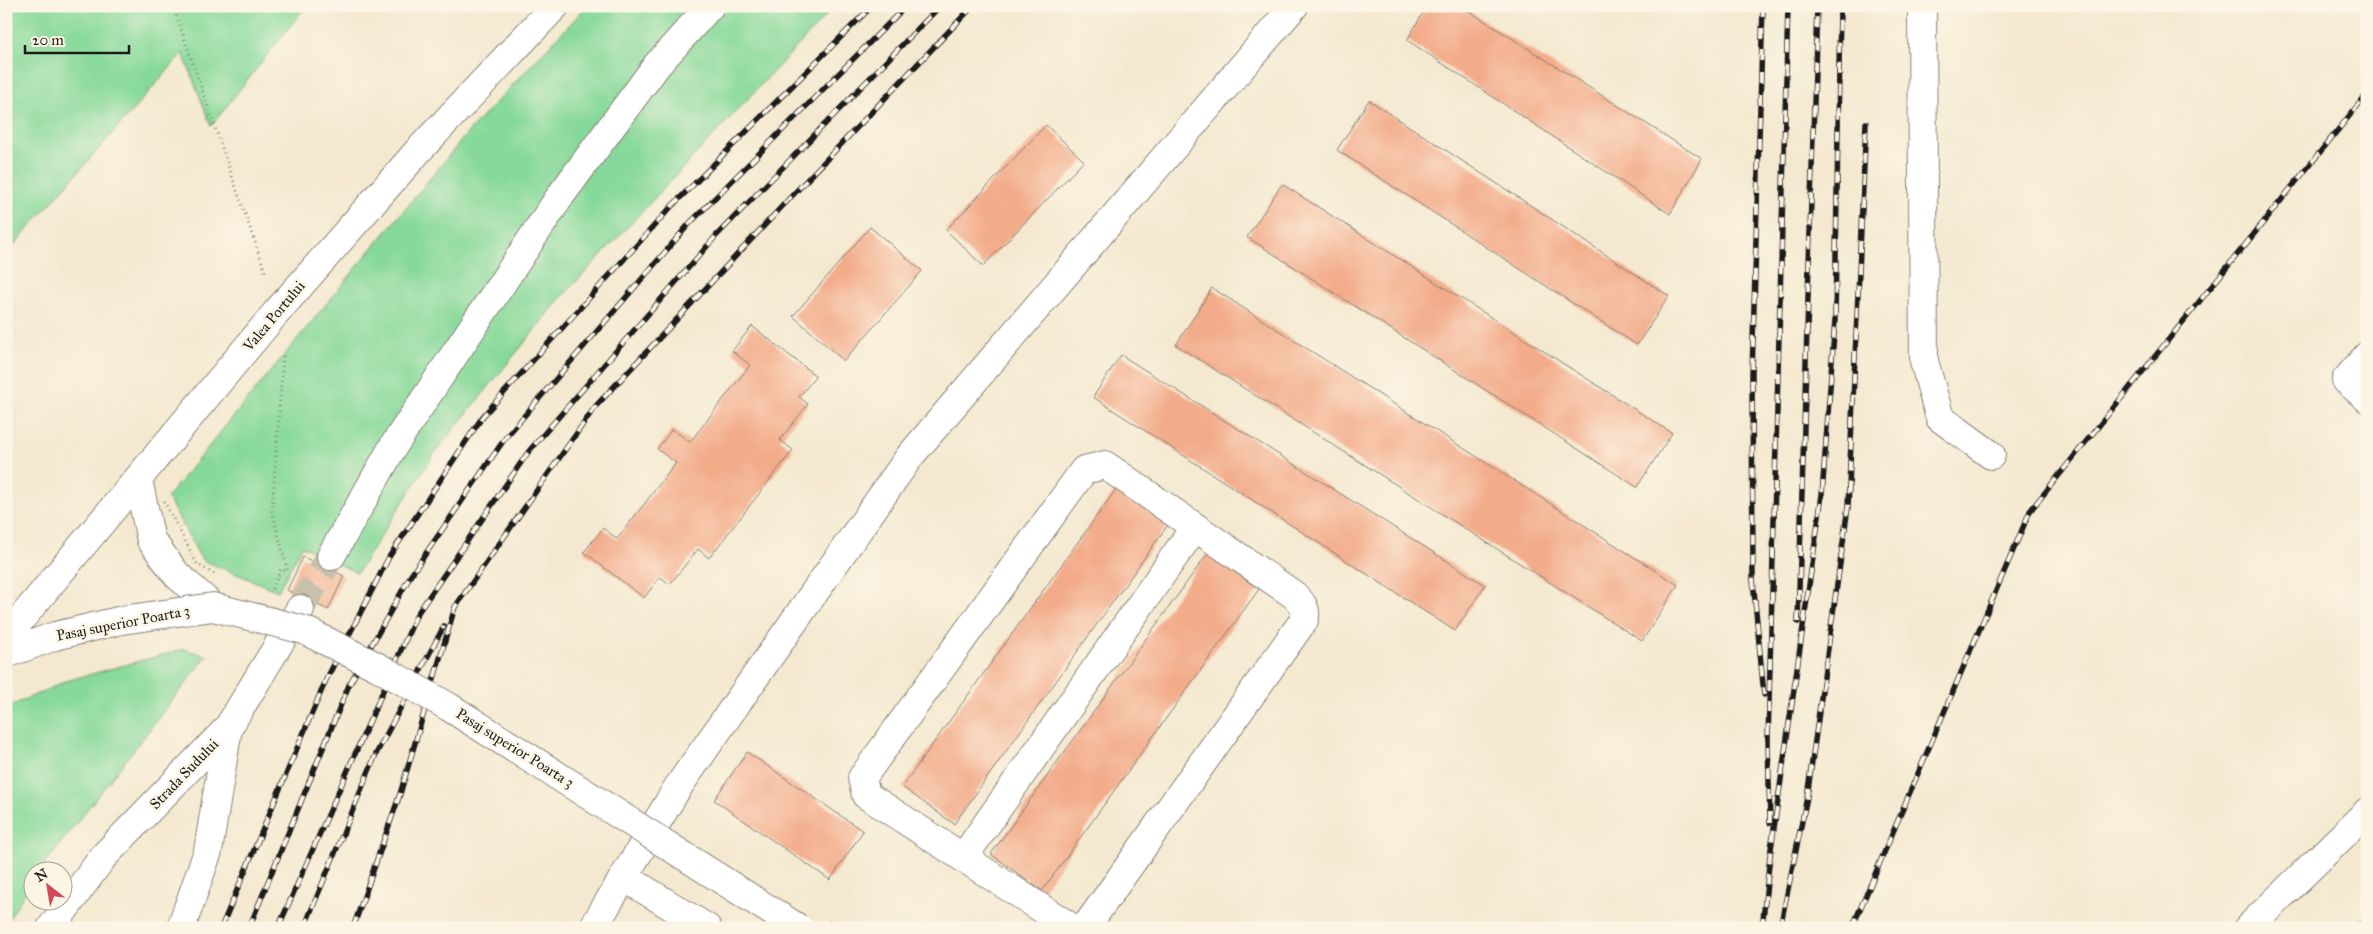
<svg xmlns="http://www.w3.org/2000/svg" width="2373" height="934" viewBox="0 0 2373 934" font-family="'IM FELL Great Primer',serif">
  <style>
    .green { fill: #86d99a; stroke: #517a5b }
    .building { fill: #f3ac8a }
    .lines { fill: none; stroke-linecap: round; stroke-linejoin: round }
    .minor-tunnel { stroke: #c9c0ac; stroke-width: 28; stroke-dasharray: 28 14; stroke-linecap: butt }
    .minor-casing { stroke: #888276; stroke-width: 30 }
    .path { stroke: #888276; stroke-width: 3; stroke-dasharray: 1 4; stroke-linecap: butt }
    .minor { stroke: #fff; stroke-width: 28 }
    .rail-casing { stroke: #1c1c1c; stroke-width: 5.5 }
    .rail { stroke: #fcf5e5; stroke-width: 4; stroke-dasharray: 11; stroke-linecap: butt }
    .minor-bridge-casing { stroke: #888276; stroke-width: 30; stroke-linecap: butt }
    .path-bridge { stroke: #888276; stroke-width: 3; stroke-dasharray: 1 4; stroke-linecap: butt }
    .minor-bridge { stroke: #fff; stroke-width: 28 }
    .labels { text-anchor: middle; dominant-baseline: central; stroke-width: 5; stroke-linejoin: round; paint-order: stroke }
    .street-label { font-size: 15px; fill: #1c1c1c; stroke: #fcf5e5 }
  </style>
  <rect width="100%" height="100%" fill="#fcf5e5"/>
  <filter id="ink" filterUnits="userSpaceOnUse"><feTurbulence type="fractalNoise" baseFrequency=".02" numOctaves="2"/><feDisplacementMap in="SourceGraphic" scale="10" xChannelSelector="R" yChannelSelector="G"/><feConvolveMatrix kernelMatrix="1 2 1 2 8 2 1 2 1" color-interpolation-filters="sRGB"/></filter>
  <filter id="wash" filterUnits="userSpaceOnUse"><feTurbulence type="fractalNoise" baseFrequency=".0096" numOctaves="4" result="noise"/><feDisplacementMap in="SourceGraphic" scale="20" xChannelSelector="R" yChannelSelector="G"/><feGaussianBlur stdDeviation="1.12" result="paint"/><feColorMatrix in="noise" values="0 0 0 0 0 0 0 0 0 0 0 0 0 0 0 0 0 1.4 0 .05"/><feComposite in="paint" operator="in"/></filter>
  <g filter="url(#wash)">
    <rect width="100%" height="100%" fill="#f4e9d0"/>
    <path class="green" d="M 6,6 L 306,6 L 211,126 L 183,53 L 6,254 Z
      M 587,6 L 835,6 L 560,299 L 434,454 L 357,573 L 302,546 L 278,591 L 202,560 L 167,497 L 470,130 Z
      M 184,649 L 207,656 L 39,871 L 32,872 L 32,882 L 6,923 L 6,708 L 66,681 Z"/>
    <g id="blocks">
      <path class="building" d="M 1427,6 L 1461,6 L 1702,159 L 1670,214 L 1407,40 Z
        M 1369,100 L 1669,296 L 1637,345 L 1337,150 Z
        M 1046,125 L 1084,161 L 983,266 L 946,230 Z
        M 1282,184 L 1672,433 L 1637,487 L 1247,237 Z
        M 870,227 L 922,271 L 844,361 L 793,316 Z
        M 1212,288 L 1678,585 L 1642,641 L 1176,345 Z
        M 752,326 L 816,376 L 799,397 L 808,404 L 780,440 L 793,450 L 709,558 L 698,549 L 670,584 L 660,577 L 644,598 L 584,552 L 603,528 L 617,539 L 676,463 L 657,449 L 672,429 L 690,442 L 750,365 L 732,351 Z
        M 1121,355 L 1485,585 L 1455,631 L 1093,397 Z
        M 1119,485 L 1170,522 L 954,824 L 902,787 Z
        M 1208,553 L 1259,589 L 1042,891 L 991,854 Z
        M 303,557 L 344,576 L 328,610 L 287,590 Z
        M 747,752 L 863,831 L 830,880 L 714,800 Z"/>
    </g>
  </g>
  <g filter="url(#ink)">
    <use href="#blocks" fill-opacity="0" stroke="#888276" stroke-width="1"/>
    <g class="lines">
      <path class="minor-tunnel" d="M 300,609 L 331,556"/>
      <g class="minor-casing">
        <path id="minor" d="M 1922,6 L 1924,361 L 1940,418 L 1991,455
          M 2367,356 L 2346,380 L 2367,398
          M 138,480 L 151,540 L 177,575 L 213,607
          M 331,556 L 394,445 L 561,195 L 657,65 L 710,6
          M 6,637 L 275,314 L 418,151 L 555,6
          M 6,654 L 55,636
          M 963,858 L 1195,527
          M 624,877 L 707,928
          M 51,928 L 103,857 L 228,728 L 300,609
          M 181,928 L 208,851 L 228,728
          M 593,928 L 678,787 L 910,456 L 1294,6
          M 1072,928 L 866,795 L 862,778 L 1084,470 L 1105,465 L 1294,595 C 1302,603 1308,610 1304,620 L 1085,928
          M 2248,928 L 2367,812"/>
      </g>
      <path class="path" d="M 173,6 L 266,274
        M 283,356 L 272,511 L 288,572
        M 272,589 L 281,569 L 288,572"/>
      <use href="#minor" class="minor"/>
      <g class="rail-casing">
        <path id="rail" d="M 1763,6 L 1752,374 L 1753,580 L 1764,695
          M 1798,622 L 1817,6
          M 1770,823 L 1768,740 L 1788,6
          M 221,928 L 326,680 L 389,557 L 483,416 L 671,207 L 872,6
          M 249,928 L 349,685 L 411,575 L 506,437 L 690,223 L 906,6
          M 278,928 L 417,614 L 529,451 L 716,236 L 940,6
          M 304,928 L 376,754 L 444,626
          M 353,928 L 400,794 L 455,607 L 595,407 L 803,184 L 973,6
          M 1762,928 L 1770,856 L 1822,495 L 1835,320 L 1840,6
          M 1780,928 L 1807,797 L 1848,507 L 1866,123
          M 1852,928 L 2030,511 L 2367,94
          M 2356,928 L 2367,918"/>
      </g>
      <use href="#rail" class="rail"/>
      <g class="minor-bridge-casing">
        <path id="minor-bridge" d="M 55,636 L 122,620 L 213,607 L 304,630 L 378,667 L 449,707 L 798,928"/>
      </g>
      <path class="path-bridge" d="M 164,501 L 197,564 L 214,574
        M 829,921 L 839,928"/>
      <use href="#minor-bridge" class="minor-bridge"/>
    </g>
  </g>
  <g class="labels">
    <g class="street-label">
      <text transform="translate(274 316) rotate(-50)">Valea Portului</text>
      <text transform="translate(123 623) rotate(-11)">Pasaj superior Poarta 3</text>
      <text transform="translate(515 748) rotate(32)">Pasaj superior Poarta 3</text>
      <text transform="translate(184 774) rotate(-46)">Strada Sudului</text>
    </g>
  </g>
  <rect width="2373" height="934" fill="none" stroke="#fcf5e5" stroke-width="25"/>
  <g transform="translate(48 886) rotate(329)"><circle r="24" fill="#fcf5e5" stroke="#a29e95"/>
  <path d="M0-4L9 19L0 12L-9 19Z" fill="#d1495b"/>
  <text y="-8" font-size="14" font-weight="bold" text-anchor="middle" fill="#1c1c1c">N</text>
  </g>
  <path d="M25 45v8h104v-8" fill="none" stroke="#1c1c1c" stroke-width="2.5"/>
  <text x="32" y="45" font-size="15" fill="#1c1c1c" stroke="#fcf5e5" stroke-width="4" paint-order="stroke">20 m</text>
</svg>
